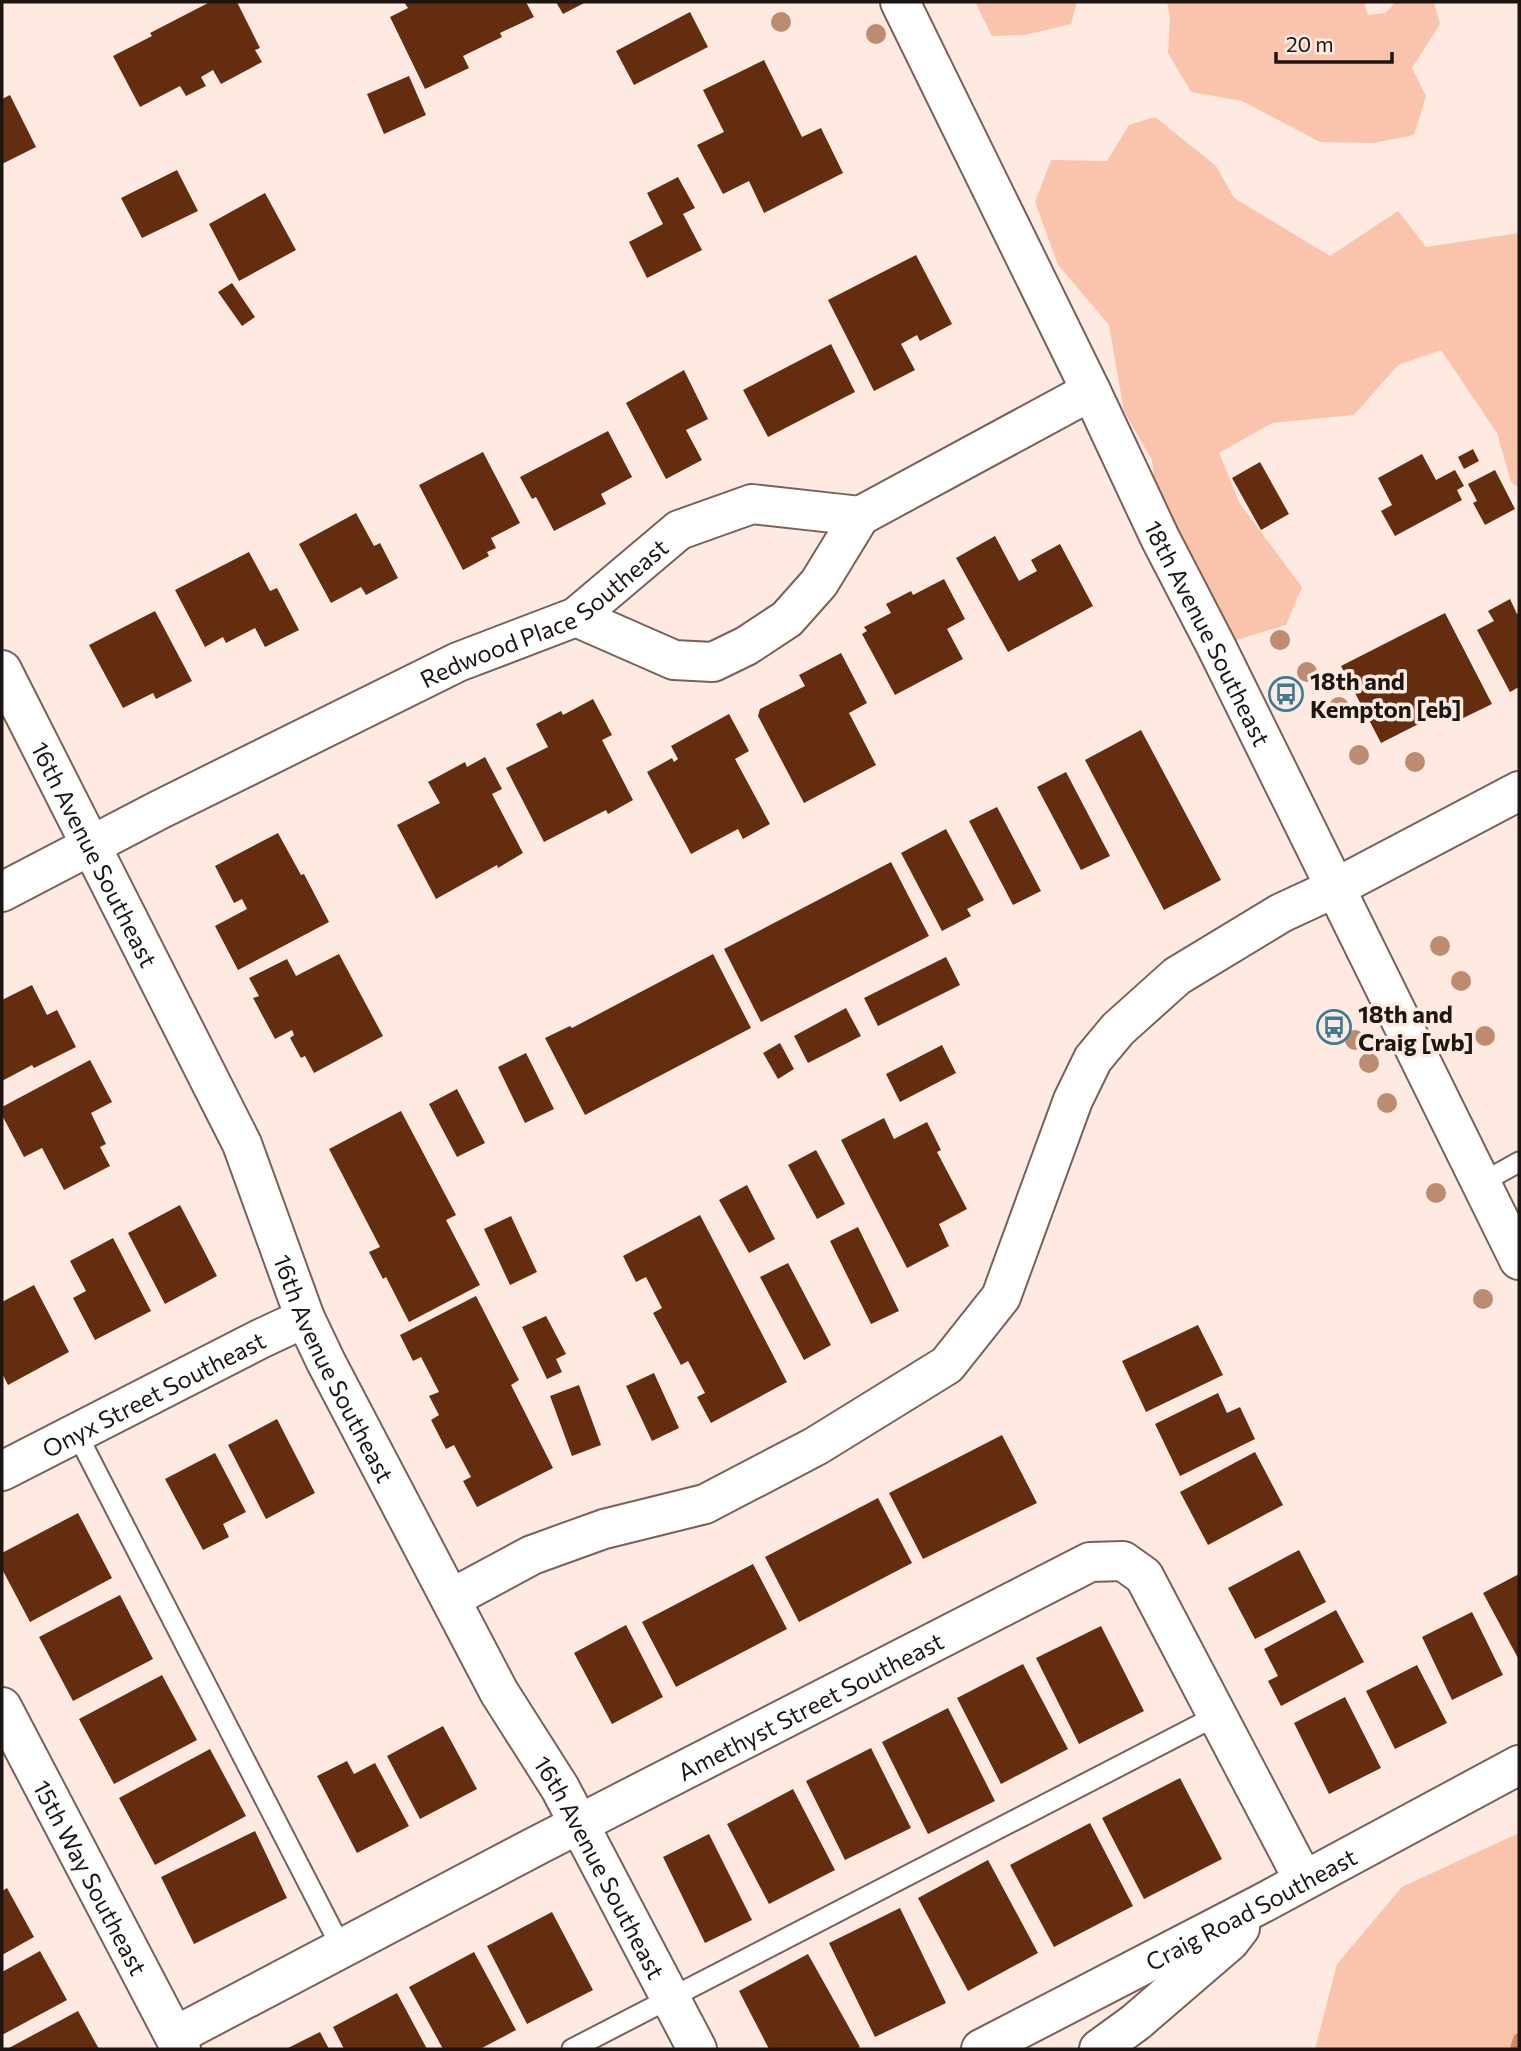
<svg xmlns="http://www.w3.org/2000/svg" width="1521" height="2051" viewBox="0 0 1521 2051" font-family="Commissioner,sans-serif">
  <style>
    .green { fill: #f9c4ab }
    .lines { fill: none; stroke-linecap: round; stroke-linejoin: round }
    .stream { stroke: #d68760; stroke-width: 12 }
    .building { fill: #642d0f }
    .service-casing { stroke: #786258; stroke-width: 23 }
    .minor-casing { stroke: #786258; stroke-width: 42 }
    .tertiary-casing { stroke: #786258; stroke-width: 42 }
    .service { stroke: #fff; stroke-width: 19 }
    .minor { stroke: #fff; stroke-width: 38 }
    .tertiary { stroke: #fff; stroke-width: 38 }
    .tree { fill: #bc8b70 }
    .labels { text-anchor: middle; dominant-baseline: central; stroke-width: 7; stroke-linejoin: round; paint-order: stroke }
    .street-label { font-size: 24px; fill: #1d1511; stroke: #feeae1 }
    .poi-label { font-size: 24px; font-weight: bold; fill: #1d1511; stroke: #feeae1; text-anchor: start }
  </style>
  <rect width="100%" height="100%" fill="#feeae1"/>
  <path class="green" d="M 975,2 L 1077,2 L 1071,24 L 1025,35 L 992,36 Z
    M 1167,2 L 1364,2 L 1368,15 L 1385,13 L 1396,2 L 1434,2 L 1440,24 L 1412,68 L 1426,96 L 1414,135 L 1373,143 L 1320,142 L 1242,101 L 1191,92 L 1168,53 L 1170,18 Z
    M 1155,117 L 1216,166 L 1234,198 L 1330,256 L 1398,211 L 1426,247 L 1519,233 L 1519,488 L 1511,482 L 1497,433 L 1441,350 L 1398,365 L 1354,415 L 1272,423 L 1219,453 L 1240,504 L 1302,587 L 1286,625 L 1216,646 L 1160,538 L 1152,460 L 1124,411 L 1109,325 L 1058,265 L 1035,202 L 1051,160 L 1107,161 L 1129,125 Z
    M 1519,1833 L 1519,2049 L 1315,2049 L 1337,1964 L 1402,1887 Z"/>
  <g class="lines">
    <path class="stream" d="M 1516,2049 L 1519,2039"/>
  </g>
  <path class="building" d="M 210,2 L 237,2 L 260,48 L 255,50 L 262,62 L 221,84 L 213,70 L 201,77 L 206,86 L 186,96 L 180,86 L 140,107 L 113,56 L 152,36 L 150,33 Z
    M 404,2 L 526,2 L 534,17 L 500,33 L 502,37 L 463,56 L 469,68 L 425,89 L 390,17 L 408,8 Z
    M 556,2 L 586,2 L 563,14 Z
    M 690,12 L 708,47 L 634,85 L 616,51 Z
    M 764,60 L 802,137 L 821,128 L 843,173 L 764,213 L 749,181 L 723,194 L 697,145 L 724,132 L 703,90 Z
    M 409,76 L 426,115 L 384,134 L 367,94 Z
    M 10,95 L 36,147 L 2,164 L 2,99 Z
    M 177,170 L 198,211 L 142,238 L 121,198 Z
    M 678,177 L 695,208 L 683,214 L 702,250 L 647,278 L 629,242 L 663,224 L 647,193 Z
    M 265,193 L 296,250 L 239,281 L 209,224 Z
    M 916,255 L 952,324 L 920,341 L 917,335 L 901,344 L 915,370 L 874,391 L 828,300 Z
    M 232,283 L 255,317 L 242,326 L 218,292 Z
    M 831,344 L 855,392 L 768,437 L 743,390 Z
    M 684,370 L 708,419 L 686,430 L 702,460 L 666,479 L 626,403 Z
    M 608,431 L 632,477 L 601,494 L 606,504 L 554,531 L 536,497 L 532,499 L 520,477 Z
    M 1473,449 L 1479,461 L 1464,469 L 1458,457 Z
    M 483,452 L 520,523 L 491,538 L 496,548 L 487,552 L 489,556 L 463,570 L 419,485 Z
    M 1422,454 L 1436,480 L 1455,470 L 1464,486 L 1457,490 L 1462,500 L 1395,536 L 1381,511 L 1392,505 L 1378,478 Z
    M 1260,462 L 1289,514 L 1261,530 L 1232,478 Z
    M 1495,470 L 1515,509 L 1485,525 L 1473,503 L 1477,501 L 1468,484 Z
    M 356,513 L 374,546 L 380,543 L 398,578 L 366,595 L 361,587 L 331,603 L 299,544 Z
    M 995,536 L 1019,581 L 1037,571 L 1031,560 L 1060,544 L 1093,606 L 1008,652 L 956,558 Z
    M 249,552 L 270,591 L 277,588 L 299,630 L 265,647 L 255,628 L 226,643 L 223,637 L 205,647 L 175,590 Z
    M 944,579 L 965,619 L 947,629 L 963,659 L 895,695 L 862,634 L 867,631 L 864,627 L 891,613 L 886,604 L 911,591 L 913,595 Z
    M 1510,599 L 1517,614 L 1519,613 L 1519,687 L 1510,692 L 1477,630 L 1494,621 L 1488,611 Z
    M 155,611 L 192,681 L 156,699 L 153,693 L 123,708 L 89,645 Z
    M 1445,613 L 1492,704 L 1451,724 L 1444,711 L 1381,743 L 1341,666 Z
    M 841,653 L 867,703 L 849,713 L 876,765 L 804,803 L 758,716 L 760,709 L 805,686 L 799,675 Z
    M 593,699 L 612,735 L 602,740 L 633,800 L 608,814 L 606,810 L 544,842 L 506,768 L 548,747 L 536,724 L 561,711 L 563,715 Z
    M 729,714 L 749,751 L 735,759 L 770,824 L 743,839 L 738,829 L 691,854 L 647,772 L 672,758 L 674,762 L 678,759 L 671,746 Z
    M 1141,730 L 1221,880 L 1164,910 L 1085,760 Z
    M 485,757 L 502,789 L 492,794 L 523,853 L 498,868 L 497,865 L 436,899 L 397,825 L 440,803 L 428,782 L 465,762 L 467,767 Z
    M 1066,772 L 1110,856 L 1081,870 L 1037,787 Z
    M 997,807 L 1041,891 L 1013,905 L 969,821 Z
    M 946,829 L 984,900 L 967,909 L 971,916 L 942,931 L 901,853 Z
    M 278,833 L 301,875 L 304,874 L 329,922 L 238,970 L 215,926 L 247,909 L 242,899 L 234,903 L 215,866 Z
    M 891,862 L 929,936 L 761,1022 L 724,949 Z
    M 339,954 L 383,1036 L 314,1073 L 305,1056 L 301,1058 L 290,1038 L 294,1035 L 292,1030 L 275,1039 L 253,998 L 259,996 L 249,978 L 287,959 L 296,976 Z
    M 713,954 L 751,1028 L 585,1115 L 545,1038 L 570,1026 L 572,1028 Z
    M 946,957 L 960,985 L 878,1026 L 864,998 Z
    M 32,985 L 47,1015 L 57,1010 L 76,1047 L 34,1068 L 32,1065 L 2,1081 L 2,1000 Z
    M 846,1008 L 861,1036 L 808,1063 L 794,1036 Z
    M 780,1043 L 794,1069 L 778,1079 L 763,1053 Z
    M 942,1045 L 956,1073 L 900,1102 L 886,1074 Z
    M 526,1053 L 554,1109 L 525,1123 L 498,1067 Z
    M 90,1060 L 112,1102 L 91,1113 L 106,1144 L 100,1147 L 110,1166 L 64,1190 L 42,1148 L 24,1157 L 2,1115 L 2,1107 Z
    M 457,1089 L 485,1143 L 457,1157 L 429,1104 Z
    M 401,1111 L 456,1215 L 446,1220 L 480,1285 L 409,1322 L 386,1277 L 383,1279 L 369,1252 L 380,1247 L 329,1149 Z
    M 884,1118 L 894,1139 L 927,1122 L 941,1150 L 937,1152 L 967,1209 L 939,1224 L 949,1246 L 907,1268 L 841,1140 Z
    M 816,1150 L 845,1204 L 817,1219 L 788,1165 Z
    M 747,1185 L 775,1239 L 749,1253 L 719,1200 Z
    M 180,1205 L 217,1276 L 165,1304 L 128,1233 Z
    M 700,1215 L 787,1382 L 711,1423 L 697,1397 L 705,1393 L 688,1361 L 681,1365 L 653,1313 L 662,1308 L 646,1277 L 636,1282 L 623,1256 Z
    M 511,1216 L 537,1272 L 510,1285 L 484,1229 Z
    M 858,1227 L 899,1311 L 871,1324 L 830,1241 Z
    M 113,1238 L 151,1311 L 95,1340 L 73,1298 L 86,1291 L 70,1261 Z
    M 788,1263 L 831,1345 L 804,1360 L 760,1277 Z
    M 34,1285 L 69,1352 L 8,1385 L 2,1373 L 2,1302 Z
    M 476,1296 L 519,1380 L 511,1385 L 553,1468 L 477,1507 L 463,1481 L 471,1477 L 454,1445 L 446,1449 L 431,1420 L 439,1415 L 429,1396 L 439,1392 L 421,1357 L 413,1361 L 400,1335 Z
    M 546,1316 L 566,1354 L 556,1359 L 562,1372 L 547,1379 L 522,1327 Z
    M 1198,1325 L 1223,1375 L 1146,1412 L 1122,1361 Z
    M 654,1373 L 679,1428 L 652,1441 L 626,1386 Z
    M 579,1385 L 601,1445 L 572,1456 L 550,1396 Z
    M 1218,1393 L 1227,1413 L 1240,1407 L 1255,1439 L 1180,1476 L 1155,1424 Z
    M 277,1419 L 315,1493 L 266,1519 L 228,1445 Z
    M 1002,1435 L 1037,1503 L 923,1559 L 889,1493 Z
    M 1255,1452 L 1283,1505 L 1208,1545 L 1180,1492 Z
    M 215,1453 L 246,1512 L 223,1524 L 229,1537 L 203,1550 L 165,1479 Z
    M 878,1498 L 912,1563 L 799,1622 L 765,1557 Z
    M 78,1513 L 112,1578 L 30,1622 L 2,1569 L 2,1553 Z
    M 1299,1550 L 1326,1602 L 1255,1639 L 1228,1588 Z
    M 753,1564 L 787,1629 L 676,1687 L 642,1622 Z
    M 1519,1574 L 1519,1660 L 1483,1593 Z
    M 120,1595 L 153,1659 L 73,1701 L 39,1637 Z
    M 1336,1610 L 1364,1662 L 1281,1706 L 1268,1681 L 1278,1676 L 1264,1649 Z
    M 1472,1612 L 1503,1675 L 1452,1700 L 1422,1637 Z
    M 626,1625 L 663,1697 L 612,1724 L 574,1653 Z
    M 1101,1626 L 1144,1711 L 1079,1744 L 1036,1658 Z
    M 1023,1664 L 1068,1749 L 1001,1784 L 957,1698 Z
    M 1417,1665 L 1447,1723 L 1395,1749 L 1366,1691 Z
    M 162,1675 L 197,1740 L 114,1784 L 79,1719 Z
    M 1345,1697 L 1381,1768 L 1329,1794 L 1294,1723 Z
    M 948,1708 L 995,1801 L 928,1834 L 882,1742 Z
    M 443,1726 L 477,1789 L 420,1819 L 387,1756 Z
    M 871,1748 L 911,1828 L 845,1860 L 806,1781 Z
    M 210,1749 L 246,1816 L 155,1865 L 119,1798 Z
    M 347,1761 L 354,1774 L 375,1763 L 409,1826 L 357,1853 L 317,1776 Z
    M 1180,1778 L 1222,1859 L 1144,1899 L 1102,1818 Z
    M 793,1789 L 835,1870 L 769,1904 L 727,1824 Z
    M 1090,1823 L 1133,1906 L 1054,1947 L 1010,1865 Z
    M 255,1831 L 287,1898 L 194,1944 L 161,1877 Z
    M 709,1834 L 752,1920 L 705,1943 L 663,1857 Z
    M 988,1860 L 1038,1953 L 968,1991 L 918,1898 Z
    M 7,1888 L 34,1937 L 2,1955 L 2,1891 Z
    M 900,1908 L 946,2003 L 875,2037 L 829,1943 Z
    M 552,1912 L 593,1990 L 527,2024 L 487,1946 Z
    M 40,1951 L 67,2000 L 2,2035 L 2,1972 Z
    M 474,1952 L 516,2030 L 480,2049 L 443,2049 L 409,1987 Z
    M 808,1954 L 860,2047 L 856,2049 L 769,2049 L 739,1991 Z
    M 397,1993 L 427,2049 L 344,2049 L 333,2027 Z
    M 78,2011 L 99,2049 L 7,2049 Z
    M 320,2032 L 329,2049 L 286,2049 Z"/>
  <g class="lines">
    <g class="service-casing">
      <path id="service" d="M 1481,1183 L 1519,1162
        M 77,1434 L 341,1947
        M 572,2049 L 1218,1715"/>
    </g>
    <g class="minor-casing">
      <g id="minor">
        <path d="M 576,617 L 674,660 L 713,662 L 746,646 L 787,619 L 819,583 L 860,516"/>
        <path id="s1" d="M 2,670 L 242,1144 L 305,1318 L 326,1362 L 499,1692 L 560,1788 L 697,2049"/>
        <path id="s2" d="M 2,892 L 159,810 L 458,662 L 576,617 L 679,530 L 752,504 L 860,516 L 1091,391"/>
        <path id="s3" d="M 2,1471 L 260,1339 L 305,1318"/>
        <path d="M 452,1598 L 532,1555 L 604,1529 L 705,1504 L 816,1446 L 947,1365 L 1001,1297 L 1073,1100 L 1093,1059 L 1118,1029 L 1177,976 L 1281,913 L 1335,888 L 1519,791"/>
        <path id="s4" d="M 2,1707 L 181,2049"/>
        <path id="s5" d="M 175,2036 L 540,1844 L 1090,1562 L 1123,1561 L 1144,1576 L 1303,1879"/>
        <path id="s6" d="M 981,2049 L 1259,1905 L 1519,1765"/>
        <path d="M 1099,2049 L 1136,2022 L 1230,1941 L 1240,1928"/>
      </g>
    </g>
    <g class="tertiary-casing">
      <g id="tertiary">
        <path id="s7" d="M 900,2 L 1091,391 L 1160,538 L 1216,646 L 1519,1260"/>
      </g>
    </g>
    <use href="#service" class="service"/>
    <use href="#minor" class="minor"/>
    <use href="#tertiary" class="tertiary"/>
  </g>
  <g class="tree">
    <circle cx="781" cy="22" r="10"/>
    <circle cx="876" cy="34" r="10"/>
    <circle cx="1280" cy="640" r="10"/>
    <circle cx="1307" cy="672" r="10"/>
    <circle cx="1339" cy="707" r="10"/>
    <circle cx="1359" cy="755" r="10"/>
    <circle cx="1415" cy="762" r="10"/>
    <circle cx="1440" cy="946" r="10"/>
    <circle cx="1461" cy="981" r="10"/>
    <circle cx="1485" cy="1036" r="10"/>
    <circle cx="1355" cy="1040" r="10"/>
    <circle cx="1369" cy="1063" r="10"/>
    <circle cx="1387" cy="1103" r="10"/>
    <circle cx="1436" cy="1193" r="10"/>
    <circle cx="1483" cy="1299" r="10"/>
  </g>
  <defs>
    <g id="bus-ring" transform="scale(1.75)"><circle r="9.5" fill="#feeae1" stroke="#3e7a91" stroke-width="1.5"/><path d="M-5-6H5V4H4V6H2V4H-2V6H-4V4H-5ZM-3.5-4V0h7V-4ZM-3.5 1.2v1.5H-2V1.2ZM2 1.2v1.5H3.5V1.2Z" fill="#3e7a91"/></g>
  </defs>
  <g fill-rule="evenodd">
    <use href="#bus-ring" x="1286" y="694"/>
    <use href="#bus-ring" x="1334" y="1027"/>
  </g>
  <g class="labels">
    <g class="street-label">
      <text stroke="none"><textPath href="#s2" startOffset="611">Redwood Place Southeast</textPath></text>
      <text stroke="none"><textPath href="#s7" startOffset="702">18th Avenue Southeast</textPath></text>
      <text stroke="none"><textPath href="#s1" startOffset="206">16th Avenue Southeast</textPath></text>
      <text stroke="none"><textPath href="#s1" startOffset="774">16th Avenue Southeast</textPath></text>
      <text stroke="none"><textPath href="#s3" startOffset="170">Onyx Street Southeast</textPath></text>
      <text stroke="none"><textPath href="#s5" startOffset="716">Amethyst Street Southeast</textPath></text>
      <text stroke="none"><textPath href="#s1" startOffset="1340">16th Avenue Southeast</textPath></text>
      <text stroke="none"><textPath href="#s4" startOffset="192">15th Way Southeast</textPath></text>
      <text stroke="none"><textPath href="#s6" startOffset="304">Craig Road Southeast</textPath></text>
    </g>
    <g class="poi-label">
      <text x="1310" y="680">18th and<tspan x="1310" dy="28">Kempton [eb]</tspan></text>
      <text x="1358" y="1013">18th and<tspan x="1358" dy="28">Craig [wb]</tspan></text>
    </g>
  </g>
  <rect width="1521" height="2051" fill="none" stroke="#1d1511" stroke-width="7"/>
  <path d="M1276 52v10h116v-10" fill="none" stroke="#1d1511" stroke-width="3.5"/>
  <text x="1286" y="52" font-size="21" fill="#1d1511" stroke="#feeae1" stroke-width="5" paint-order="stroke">20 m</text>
</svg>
